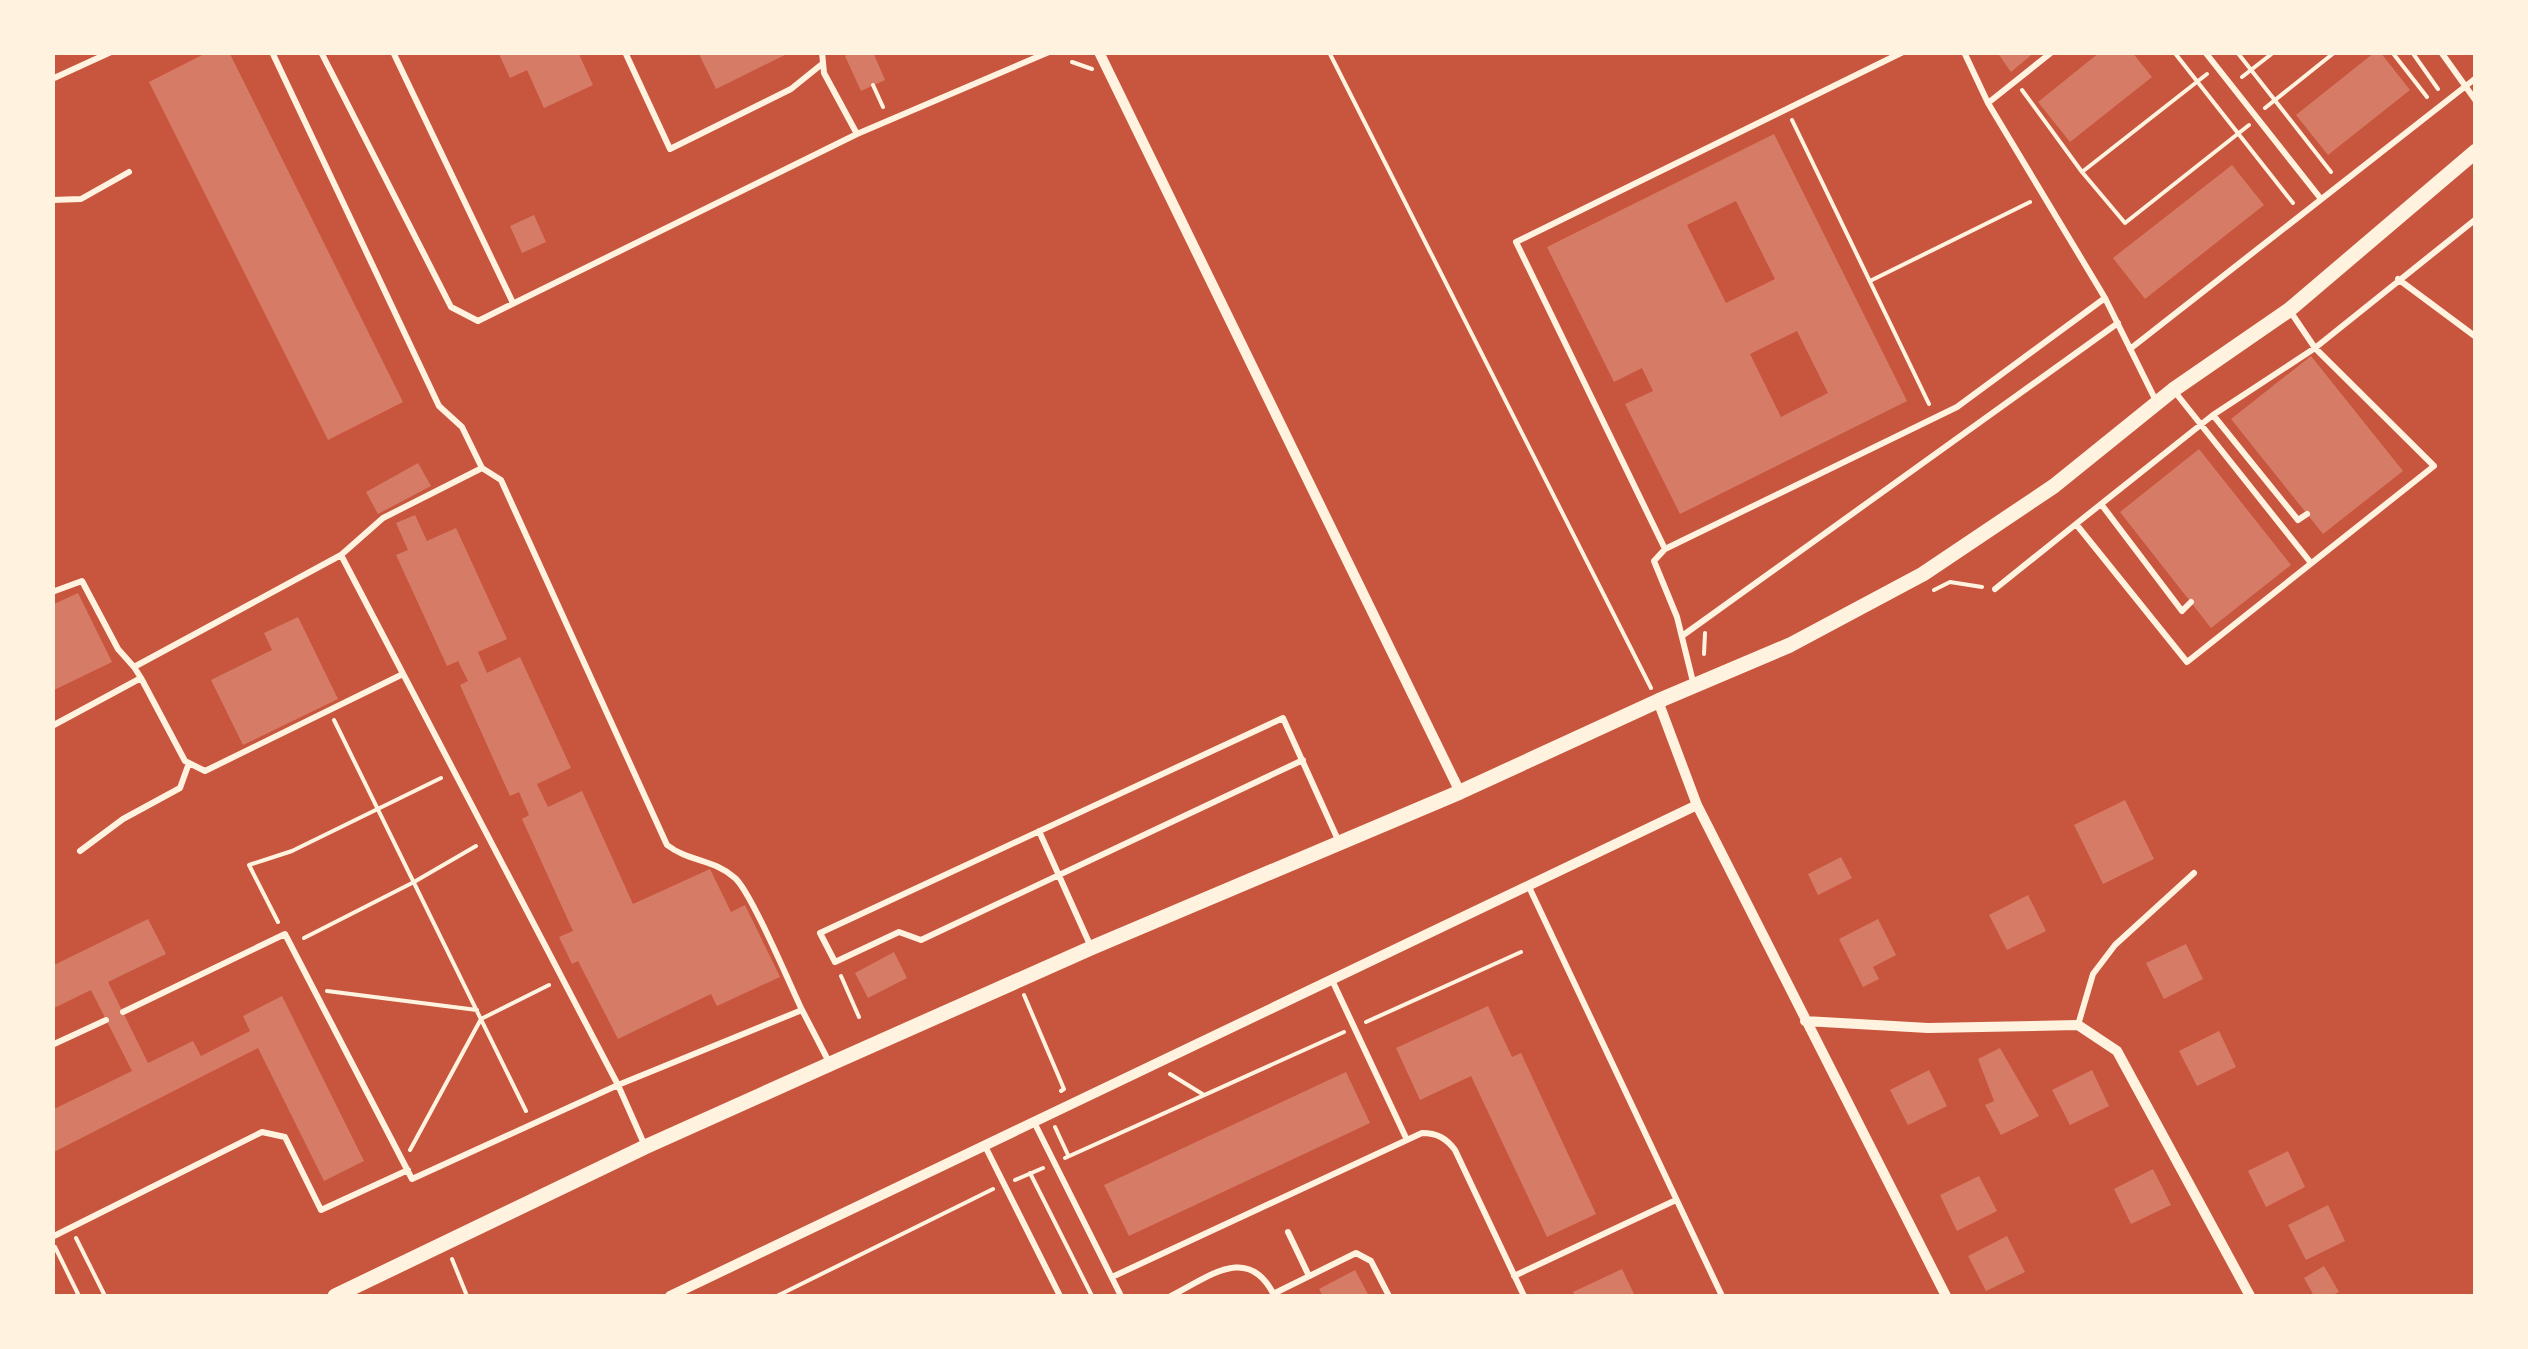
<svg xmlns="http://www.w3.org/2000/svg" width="2528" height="1349" viewBox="0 0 2528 1349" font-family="'Noto Serif',serif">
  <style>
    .building { fill: #d67c66; fill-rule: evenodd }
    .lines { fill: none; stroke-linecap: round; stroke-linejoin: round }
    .path { stroke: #fff3e0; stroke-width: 4 }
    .service { stroke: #fff3e0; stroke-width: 6 }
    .minor { stroke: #fff3e0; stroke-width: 10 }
    .tertiary { stroke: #fff3e0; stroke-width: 15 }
  </style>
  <rect width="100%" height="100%" fill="#c8553d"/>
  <path class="building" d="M 208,52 L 229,52 L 403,402 L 328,440 L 149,82 Z
    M 498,52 L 578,52 L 593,85 L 544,108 L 527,70 L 510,78 Z
    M 698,52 L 791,52 L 716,89 Z
    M 854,52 L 873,52 L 885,80 L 861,91 L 845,56 Z
    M 1997,52 L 2035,52 L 2011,72 Z
    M 2100,52 L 2132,52 L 2152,77 L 2070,142 L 2038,102 Z
    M 2375,52 L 2380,52 L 2410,90 L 2328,155 L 2296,115 Z
    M 1774,134 L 1907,401 L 1680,514 L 1625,404 L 1653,391 L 1642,368 L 1614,382 L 1547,247 ZM 1736,201 L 1775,279 L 1726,303 L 1687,225 ZM 1797,331 L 1828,393 L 1781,417 L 1750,354 Z
    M 2232,165 L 2264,205 L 2145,299 L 2113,258 Z
    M 534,215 L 546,242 L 522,253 L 510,226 Z
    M 2311,356 L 2403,471 L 2323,534 L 2231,419 Z
    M 2199,449 L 2291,565 L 2211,628 L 2120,512 Z
    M 418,463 L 431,486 L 378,514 L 366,492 Z
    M 415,515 L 427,541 L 456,528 L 507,639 L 478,652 L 487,673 L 520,657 L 571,768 L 537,784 L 548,807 L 582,791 L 633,904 L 710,869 L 731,912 L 745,905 L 780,977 L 717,1006 L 711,994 L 618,1039 L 578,961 L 572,964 L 559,937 L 573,931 L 522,819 L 529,815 L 519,792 L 510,796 L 460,685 L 468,681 L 458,661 L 447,666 L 396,555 L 408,550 L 396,523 Z
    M 78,593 L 112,662 L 52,691 L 52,605 Z
    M 298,617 L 338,699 L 243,745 L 211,680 L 272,650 L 264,633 Z
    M 2125,800 L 2154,859 L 2103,884 L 2074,825 Z
    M 1841,857 L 1852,878 L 1818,895 L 1808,874 Z
    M 2028,895 L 2046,931 L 2007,950 L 1989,915 Z
    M 148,919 L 166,954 L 108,982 L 148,1063 L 193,1041 L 201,1056 L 250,1031 L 243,1016 L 282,996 L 364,1161 L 324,1181 L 258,1048 L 52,1153 L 52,1110 L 132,1071 L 91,990 L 52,1009 L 52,966 Z
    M 1878,919 L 1896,955 L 1873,967 L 1879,979 L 1863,987 L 1839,939 Z
    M 2186,944 L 2203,979 L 2164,999 L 2146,963 Z
    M 894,952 L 907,978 L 868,998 L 855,973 Z
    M 1488,1006 L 1512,1057 L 1521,1053 L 1596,1214 L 1547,1237 L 1471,1076 L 1420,1100 L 1396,1048 Z
    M 2219,1031 L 2236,1067 L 2197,1086 L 2179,1051 Z
    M 2000,1048 L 2039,1116 L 2001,1135 L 1985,1105 L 1994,1101 L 1978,1059 Z
    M 1929,1070 L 1947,1106 L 1908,1125 L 1890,1090 Z
    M 2092,1070 L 2109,1106 L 2070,1125 L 2052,1090 Z
    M 1346,1072 L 1370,1123 L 1129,1236 L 1104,1185 Z
    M 2288,1151 L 2305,1187 L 2266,1207 L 2248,1171 Z
    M 2153,1169 L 2171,1205 L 2131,1224 L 2114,1189 Z
    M 1979,1176 L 1997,1211 L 1957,1231 L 1940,1195 Z
    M 2328,1205 L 2345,1241 L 2306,1260 L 2288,1225 Z
    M 2007,1236 L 2025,1272 L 1986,1291 L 1968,1256 Z
    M 2324,1266 L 2339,1292 L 2330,1296 L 2314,1296 L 2304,1278 Z
    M 1622,1269 L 1635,1296 L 1575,1296 L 1573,1292 Z
    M 1355,1270 L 1369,1296 L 1323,1296 L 1319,1289 Z"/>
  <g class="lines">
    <path class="path" d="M 1329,52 L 1651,688
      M 2174,52 L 2293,203
      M 2237,52 L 2331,172
      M 2392,52 L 2427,97
      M 2412,52 L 2438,89
      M 1072,62 L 1092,69
      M 2242,77 L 2274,52
      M 873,85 L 883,107
      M 2022,90 L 2082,172 L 2207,74
      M 2265,108 L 2335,52
      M 1792,120 L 1929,404
      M 2082,172 L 2125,223 L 2249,125
      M 1870,281 L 2030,202
      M 1934,590 L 1950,582 L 1982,587
      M 1704,654 L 1705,633
      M 334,720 L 526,1111
      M 278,922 L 249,865 L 292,851 L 441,778
      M 304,938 L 414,882 L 476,846
      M 841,976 L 859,1017
      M 327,991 L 477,1010
      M 1024,995 L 1064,1089 L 1061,1091
      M 1366,1022 L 1521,952
      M 1170,1074 L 1204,1095
      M 1055,1127 L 1068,1155
      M 410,1150 L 481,1019 L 549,985
      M 1065,1158 L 1344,1032
      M 1030,1173 L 1092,1296
      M 1015,1180 L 1043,1168
      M 76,1238 L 105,1296
      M 55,1247 L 79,1296
      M 452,1259 L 467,1296
      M 777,1296 L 993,1189"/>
    <path class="service" d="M 272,52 L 439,406 L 462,427 L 482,468
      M 321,52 L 451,307 L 478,321 L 857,134 L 1049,52
      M 393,52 L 513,303
      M 625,52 L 670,149 L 791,89 L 822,64
      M 822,52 L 824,73 L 857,134
      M 1903,52 L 1516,242 L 1665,549 L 1957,407 L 2105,298
      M 1964,52 L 1988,103 L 2105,298 L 2156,401
      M 2205,52 L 2321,199
      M 2441,52 L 2476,101
      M 52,79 L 111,52
      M 1988,103 L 2052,52
      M 52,200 L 81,199 L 129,172
      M 2398,279 L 2476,337
      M 2130,349 L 2476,78
      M 2175,392 L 2311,563
      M 2213,415 L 2298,520 L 2307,514
      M 2101,504 L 2182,611 L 2191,602
      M 2076,524 L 2213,415 L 2315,348 L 2476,219
      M 1665,549 L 1654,561 L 1677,617 L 1694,686
      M 341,555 L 618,1085 L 645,1146
      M 1995,589 L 2076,524 L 2187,662 L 2434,466 L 2315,348 L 2290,311
      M 52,592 L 82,581 L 118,649 L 134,667
      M 1682,636 L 2118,323
      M 141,678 L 185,761 L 205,771 L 403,674
      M 52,726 L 141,678 L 134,667 L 341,555 L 383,518 L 482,468 L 501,480 L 667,845 C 689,862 714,859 735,878 C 751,892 790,985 802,1010 L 618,1085 L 412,1179 L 285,934 L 123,1012
      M 1303,760 L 921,940 L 899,932 L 835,962 L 820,933 L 1283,718 L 1339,842
      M 1039,831 L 1091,947
      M 80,851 L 123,819 L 180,788 L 189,763
      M 1529,887 L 1722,1296
      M 1332,980 L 1407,1140
      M 802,1010 L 829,1062
      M 2078,1025 L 2093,974 L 2115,945 L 2194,873
      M 52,1045 L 106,1020
      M 1034,1122 L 1121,1296
      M 985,1146 L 1060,1296
      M 1288,1232 L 1309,1276
      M 52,1237 L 262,1132 L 285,1137 L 321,1210 L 408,1170
      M 1514,1276 L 1676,1200
      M 1112,1277 L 1422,1133 C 1437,1133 1446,1138 1455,1150 L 1524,1296
      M 1273,1294 L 1356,1253 L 1371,1261 L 1389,1296
      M 1171,1296 C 1209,1277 1248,1243 1274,1295"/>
    <path class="minor" d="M 1099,52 L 1460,792
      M 1658,701 L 1697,805 L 1946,1296
      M 1805,1021 L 1928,1028 L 2078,1025 L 2117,1051 L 2250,1296
      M 670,1296 L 1697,805"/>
    <path class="tertiary" d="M 335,1296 L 645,1147 L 830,1064 L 1091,948 L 1460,792 L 1658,701 L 1790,645 L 1923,574 L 2054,486 L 2173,390 L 2289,310 L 2476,151"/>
  </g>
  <rect width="2528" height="1349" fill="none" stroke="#fff3e0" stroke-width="110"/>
</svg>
